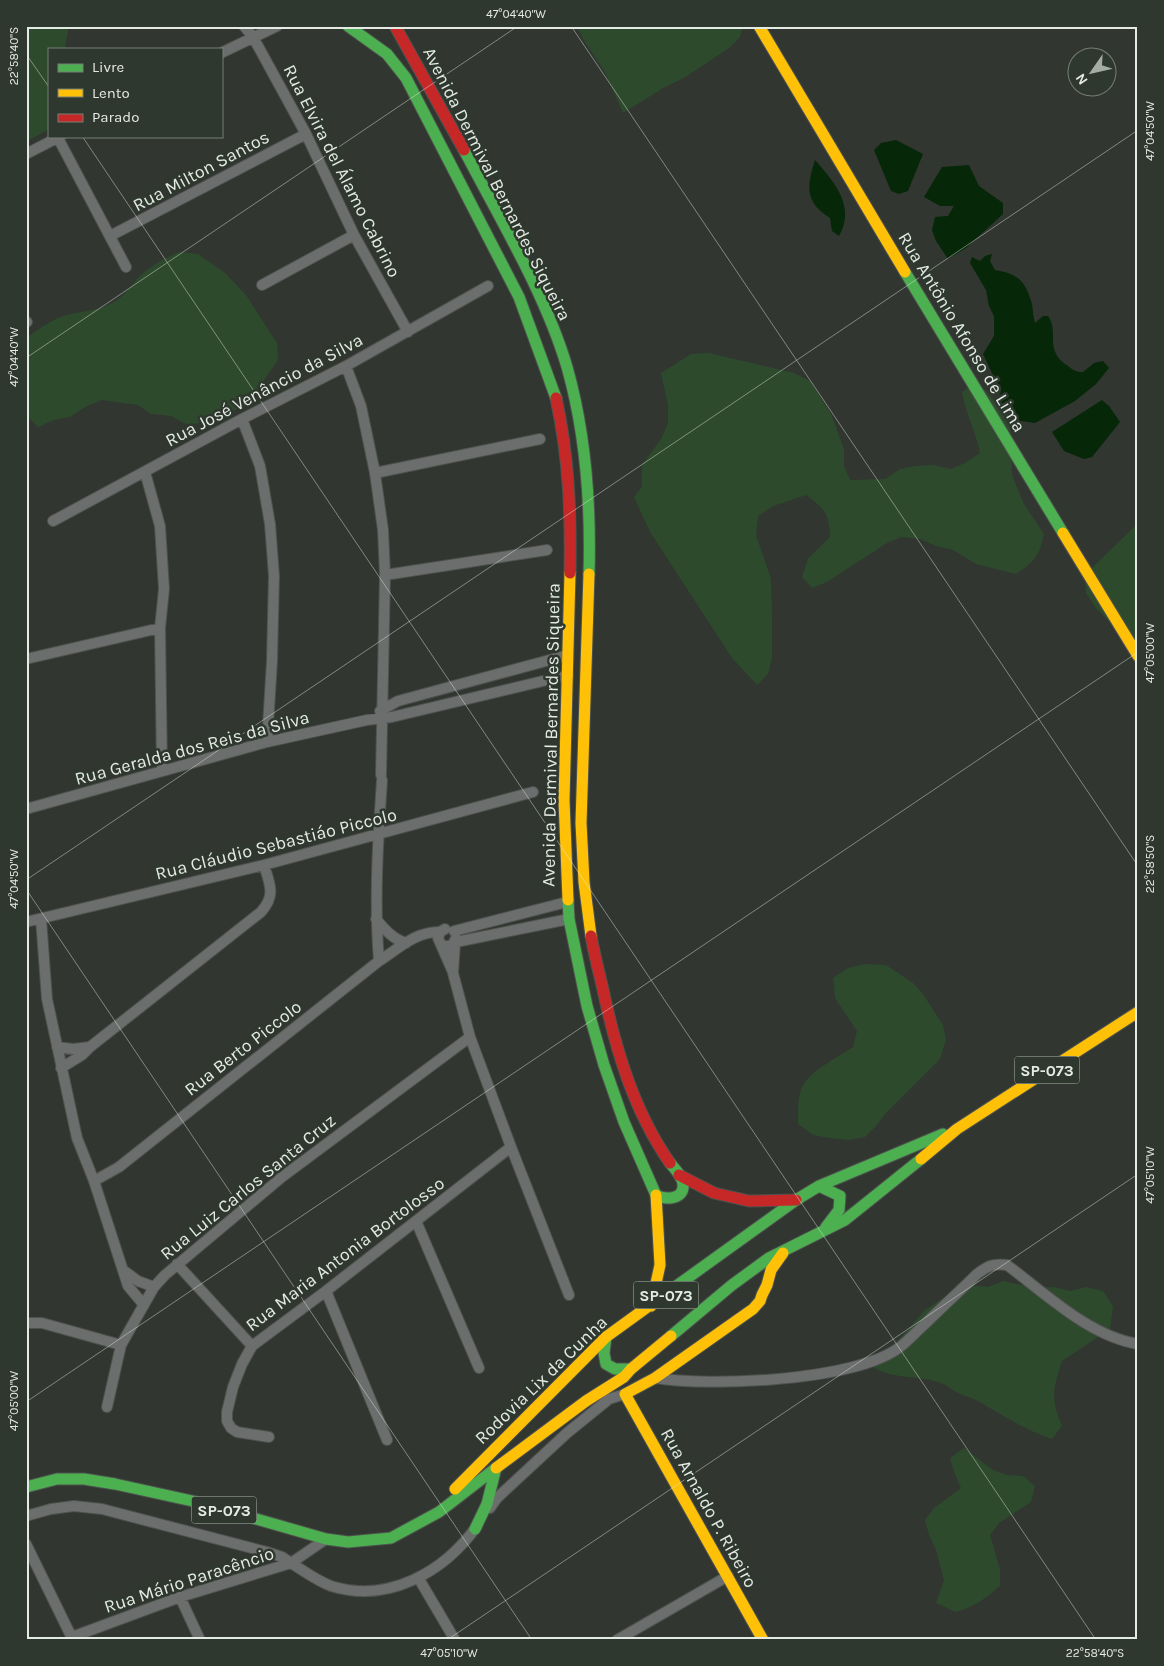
<svg xmlns="http://www.w3.org/2000/svg" width="1164" height="1666" viewBox="0 0 1164 1666" font-family="Karla,sans-serif">
  <style>
    .green { fill: #2e4a2d }
    .water { fill: #062708 }
    .lines { fill: none; stroke-linecap: round; stroke-linejoin: round }
    .street-casing { stroke: #4e524e; stroke-width: 12 }
    .fast-casing { stroke: #4e524e; stroke-width: 13 }
    .slow-casing { stroke: #4e524e; stroke-width: 13 }
    .jam-casing { stroke: #4e524e; stroke-width: 13 }
    .street { stroke: #6c6e6d; stroke-width: 10 }
    .fast { stroke: #4caf50; stroke-width: 11 }
    .slow { stroke: #ffc107; stroke-width: 11 }
    .jam { stroke: #c62828; stroke-width: 11 }
    .ticks { fill: none; stroke: #e4eae4; stroke-width: 1; stroke-opacity: 0.45 }
    .labels { text-anchor: middle; dominant-baseline: central; stroke-width: 5; stroke-linejoin: round; paint-order: stroke }
    .shield { fill: #2f382e; stroke: #aeb5ad; stroke-width: 1 }
    .shield-label { font-size: 16px; font-weight: bold; fill: #e4eae4 }
    .street-label { font-size: 18px; fill: #e4eae4; stroke: #2f382e }
    .neatline { fill: none; stroke: #e4eae4; stroke-width: 2 }
    .ticks-label { font-size: 12px; text-anchor: middle; fill: #e4eae4 }
  </style>
  <rect width="100%" height="100%" fill="#313630"/>
  <path class="green" d="M 26,26 L 69,26 L 65,46 L 66,49 L 49,49 L 49,129 L 26,142 Z
    M 577,26 L 743,26 L 740,37 L 729,48 L 684,78 L 665,87 L 623,113 L 605,72 L 583,39 Z
    M 179,252 L 198,254 L 225,273 L 246,295 L 277,343 L 278,360 L 250,400 L 220,420 L 204,423 L 186,424 L 171,416 L 151,414 L 138,405 L 102,400 L 85,407 L 70,417 L 54,420 L 38,427 L 26,415 L 29,397 L 26,391 L 26,338 C 39,329 52,319 67,315 C 82,311 98,311 112,303 C 125,296 127,290 137,279 C 149,267 163,259 179,252 Z
    M 709,353 L 794,373 L 810,381 L 831,414 L 844,449 L 844,466 L 850,480 L 885,479 L 900,469 L 916,466 L 934,465 L 951,469 L 965,463 L 980,453 C 976,432 966,414 962,393 L 973,382 L 986,391 L 1000,407 L 1010,423 L 1012,475 L 1024,504 L 1044,534 C 1039,557 1035,561 1016,574 L 976,564 L 953,550 L 936,546 L 921,539 L 901,537 L 887,543 L 827,582 L 812,588 L 802,577 L 808,559 L 830,537 C 829,513 825,509 806,495 L 773,506 L 758,516 L 756,535 L 771,579 L 772,614 L 772,658 L 768,674 L 757,685 L 732,658 L 650,532 L 634,497 L 642,487 L 642,465 L 661,439 L 668,423 L 668,405 L 661,373 L 691,354 Z
    M 1138,523 L 1138,651 L 1096,608 L 1086,593 L 1085,575 Z
    M 864,964 L 886,965 L 913,983 L 923,994 L 943,1025 L 946,1040 L 940,1059 L 886,1113 L 876,1126 L 865,1137 L 849,1140 L 830,1138 L 813,1135 L 798,1124 C 798,1111 797,1093 805,1082 C 817,1067 838,1057 853,1047 L 857,1031 L 835,998 L 833,978 L 848,968 Z
    M 1003,1281 L 1036,1288 L 1054,1287 L 1070,1291 L 1086,1287 L 1103,1291 L 1113,1306 L 1110,1329 L 1062,1361 C 1053,1390 1050,1397 1062,1426 L 1052,1439 C 1025,1430 1002,1415 978,1401 C 971,1397 963,1396 956,1392 C 952,1390 948,1386 943,1384 C 919,1373 887,1382 867,1362 L 894,1345 L 925,1310 L 955,1290 L 969,1285 L 988,1287 Z
    M 964,1448 L 993,1470 L 1007,1475 L 1023,1476 L 1035,1486 L 1031,1502 L 999,1523 L 990,1535 L 1000,1569 L 1000,1586 C 986,1598 974,1607 956,1612 L 936,1603 L 944,1580 L 936,1550 L 929,1535 L 925,1520 L 934,1508 L 961,1488 L 954,1472 L 950,1458 Z"/>
  <path class="water" d="M 896,140 L 923,154 L 908,191 L 899,194 L 891,191 L 874,150 L 881,143 Z
    M 815,160 C 834,182 856,206 839,236 L 832,231 L 830,218 C 804,202 807,186 815,160 Z
    M 969,165 L 979,186 L 1003,203 L 1003,214 L 966,248 L 948,259 L 936,241 L 932,230 L 935,217 L 948,216 L 954,206 L 940,206 L 924,197 L 942,167 Z
    M 992,254 L 990,261 L 995,270 C 1018,274 1025,280 1032,304 C 1033,310 1033,317 1035,323 L 1043,316 L 1048,316 C 1060,333 1043,350 1068,366 C 1073,370 1076,372 1083,372 L 1094,363 L 1103,361 L 1109,368 L 1096,384 L 1075,401 L 1035,423 L 1008,419 L 997,400 L 1001,392 L 983,354 L 994,336 L 994,316 L 989,306 L 986,290 L 970,263 L 972,257 L 980,261 L 985,256 Z
    M 1102,400 L 1109,406 L 1120,422 L 1092,457 L 1084,459 L 1064,451 L 1052,432 Z"/>
  <g class="lines">
    <g class="street-casing">
      <path id="street" d="M 244,26 L 253,37 L 306,134 L 354,235 L 408,332
        M 221,53 L 277,26
        M 58,138 L 126,267
        M 26,154 L 61,136
        M 110,236 L 306,134
        M 262,285 L 354,235
        M 26,322 L 27,322
        M 346,366 L 361,406 L 375,473 L 383,530 L 385,575 L 381,775
        M 242,419 L 260,466 L 270,524 L 274,576 L 272,661 L 267,742
        M 145,472 L 160,526 L 164,589 L 160,628 L 162,771
        M 375,473 L 540,439
        M 53,521 L 242,419 L 346,366 L 488,286
        M 385,575 L 547,550
        M 26,659 L 160,628
        M 380,711 L 398,701 L 568,655
        M 26,809 L 267,742 L 367,720 L 392,717 L 568,675
        M 41,919 L 47,999 L 77,1138 L 94,1181 L 128,1286 L 144,1305
        M 376,919 C 385,930 393,939 406,943
        M 26,922 L 264,865 L 533,792
        M 445,929 L 440,932 L 438,938 L 452,970
        M 454,931 L 567,902
        M 456,942 L 569,919
        M 455,943 L 453,973 L 470,1037 L 511,1147 L 569,1295
        M 442,946 L 452,946 L 456,938
        M 379,961 C 374,901 378,840 382,780
        M 57,1047 L 73,1049 L 90,1047
        M 61,1068 L 82,1055 L 90,1047 L 261,912 C 276,895 270,885 264,865
        M 94,1181 L 119,1167 L 379,961 C 398,949 416,931 440,932
        M 416,1221 L 479,1368
        M 177,1264 L 252,1346
        M 123,1270 L 138,1281 L 154,1287
        M 326,1291 L 387,1440
        M 26,1323 L 42,1323 L 121,1345
        M 655,1378 C 710,1387 856,1381 900,1347 C 909,1340 917,1331 925,1324 C 942,1307 960,1291 977,1274 C 988,1266 993,1263 1007,1265 C 1046,1294 1089,1336 1138,1344
        M 107,1407 L 121,1345 L 154,1287 L 165,1275 L 282,1177 L 470,1037
        M 269,1437 L 237,1432 L 231,1428 L 227,1421 L 227,1412 L 233,1387 L 242,1364 L 252,1346 L 326,1291 L 511,1147
        M 490,1508 L 497,1498 L 567,1433 L 609,1399 L 625,1394
        M 26,1516 L 51,1509 L 74,1506 L 102,1509 L 267,1552 L 282,1557 L 291,1563 L 326,1539
        M 26,1544 L 73,1640
        M 419,1579 L 455,1640
        M 180,1597 L 200,1640
        M 72,1637 L 180,1597 L 291,1563 C 304,1571 317,1581 331,1586 C 388,1604 444,1572 477,1526
        M 617,1640 L 728,1576"/>
    </g>
    <g class="fast-casing">
      <path id="fast" d="M 348,26 L 387,54 L 406,78 L 519,297 L 556,398
        M 464,150 C 500,219 545,293 567,367 C 586,434 591,504 589,574
        M 905,272 L 1063,533
        M 568,900 L 569,919 L 587,1006 L 604,1065 L 624,1122 L 656,1195 C 665,1200 685,1200 683,1184 C 682,1176 675,1169 670,1163
        M 819,1186 L 840,1196 L 839,1210 L 826,1227
        M 675,1287 L 796,1200 L 819,1186 L 943,1134
        M 671,1336 L 732,1285 L 769,1258 L 845,1220 L 921,1159
        M 606,1337 L 604,1353 L 606,1364 L 615,1369 L 631,1369
        M 26,1487 L 57,1479 L 84,1479 L 115,1484 L 197,1502 L 326,1539 L 348,1542 L 391,1538 L 439,1512 L 496,1468
        M 475,1529 L 487,1504 L 496,1468"/>
    </g>
    <g class="slow-casing">
      <path id="slow" d="M 759,26 L 905,272
        M 1063,533 L 1138,656
        M 589,574 L 581,823 L 584,882 L 591,936
        M 568,900 L 564,800 L 570,573
        M 921,1159 L 957,1129 L 1138,1012
        M 762,1295 L 760,1301 L 753,1309 L 655,1378 L 625,1394 L 763,1640
        M 762,1295 L 767,1285 L 771,1270 L 783,1253
        M 651,1306 L 660,1265 L 656,1195
        M 496,1468 L 586,1401 L 624,1377 L 631,1369 L 671,1336
        M 455,1489 L 606,1337 L 675,1287"/>
    </g>
    <g class="jam-casing">
      <path id="jam" d="M 395,26 L 464,150
        M 556,398 C 569,458 571,512 570,573
        M 591,936 C 594,952 598,969 602,985 C 615,1047 633,1110 670,1163
        M 679,1175 L 714,1193 L 749,1201 L 796,1200"/>
    </g>
    <use href="#street" class="street"/>
    <use href="#fast" class="fast"/>
    <use href="#slow" class="slow"/>
    <use href="#jam" class="jam"/>
  </g>
  <path class="ticks" d="M 571,26 L 1138,866M 1135,26 L 1138,31M 26,54 L 49,87M 82,136 L 1096,1640M 26,358 L 518,26M 26,880 L 1138,130M 26,889 L 532,1640M 26,1402 L 1138,652M 447,1640 L 1138,1174"/>
  <g class="labels">
    <g class="shield">
      <rect x="1014.5" y="1056.5" width="65" height="27" rx="4"/>
      <rect x="633.5" y="1281.5" width="65" height="27" rx="4"/>
      <rect x="191.5" y="1496.5" width="65" height="27" rx="4"/>
    </g>
    <g class="shield-label">
      <text x="1047" y="1070">SP-073</text>
      <text x="666" y="1295">SP-073</text>
      <text x="224" y="1510">SP-073</text>
    </g>
    <g class="street-label">
      <text transform="translate(201 171) rotate(-28)">Rua Milton Santos</text>
      <text transform="translate(342 171) rotate(63)">Rua Elvira del Álamo Cabrino</text>
      <text transform="translate(497 184) rotate(63)">Avenida Dermival Bernardes Siqueira</text>
      <text transform="translate(962 332) rotate(59)">Rua Antônio Afonso de Lima</text>
      <text transform="translate(264 390) rotate(-28)">Rua José Venâncio da Silva</text>
      <text transform="translate(551 735) rotate(-89)">Avenida Dermival Bernardes Siqueira</text>
      <text transform="translate(192 748) rotate(-15)">Rua Geralda dos Reis da Silva</text>
      <text transform="translate(276 844) rotate(-14)">Rua Cláudio Sebastiáo Piccolo</text>
      <text transform="translate(243 1048) rotate(-38)">Rua Berto Piccolo</text>
      <text transform="translate(248 1187) rotate(-39)">Rua Luiz Carlos Santa Cruz</text>
      <text transform="translate(345 1254) rotate(-37)">Rua Maria Antonia Bortolosso</text>
      <text transform="translate(541 1380) rotate(-44)">Rodovia Lix da Cunha</text>
      <text transform="translate(709 1508) rotate(61)">Rua Arnaldo P. Ribeiro</text>
      <text transform="translate(189 1580) rotate(-18)">Rua Mário Paracêncio</text>
    </g>
  </g>
  <rect width="1164" height="1666" fill="none" stroke="#2f382e" stroke-width="55"/>
  <rect x="48" y="48" width="175" height="90" fill="#2f382e" stroke="#777f77"/>
  <rect x="58" y="64" width="25" height="8" fill="#4caf50" stroke="#777f77"/>
  <text x="92" y="72" font-size="15" fill="#e4eae4">Livre</text>
  <rect x="58" y="89" width="25" height="8" fill="#ffc107" stroke="#777f77"/>
  <text x="92" y="98" font-size="15" fill="#e4eae4">Lento</text>
  <rect x="58" y="114" width="25" height="8" fill="#c62828" stroke="#777f77"/>
  <text x="92" y="122" font-size="15" fill="#e4eae4">Parado</text>
  <g transform="translate(1092 72) rotate(236)"><circle r="24" fill="#2f382e" stroke="#777f77"/>
  <path d="M0-4L9 19L0 12L-9 19Z" fill="#a5aba5"/>
  <text y="-8" font-size="14" font-weight="bold" text-anchor="middle" fill="#e4eae4">N</text>
  </g>
  <rect x="28" y="28" width="1108" height="1610" class="neatline"/>
  <g class="ticks-label">
    <text x="516" y="18">47°04'40"W</text>
    <text transform="translate(14 56) rotate(-90)" y="4">22°58'40"S</text>
    <text transform="translate(1150 131) rotate(-90)" y="4">47°04'50"W</text>
    <text transform="translate(14 357) rotate(-90)" y="4">47°04'40"W</text>
    <text transform="translate(1150 653) rotate(-90)" y="4">47°05'00"W</text>
    <text transform="translate(1150 864) rotate(-90)" y="4">22°58'50"S</text>
    <text transform="translate(14 879) rotate(-90)" y="4">47°04'50"W</text>
    <text transform="translate(1150 1175) rotate(-90)" y="4">47°05'10"W</text>
    <text transform="translate(14 1401) rotate(-90)" y="4">47°05'00"W</text>
    <text x="449" y="1657">47°05'10"W</text>
    <text x="1095" y="1657">22°58'40"S</text>
  </g>
</svg>
